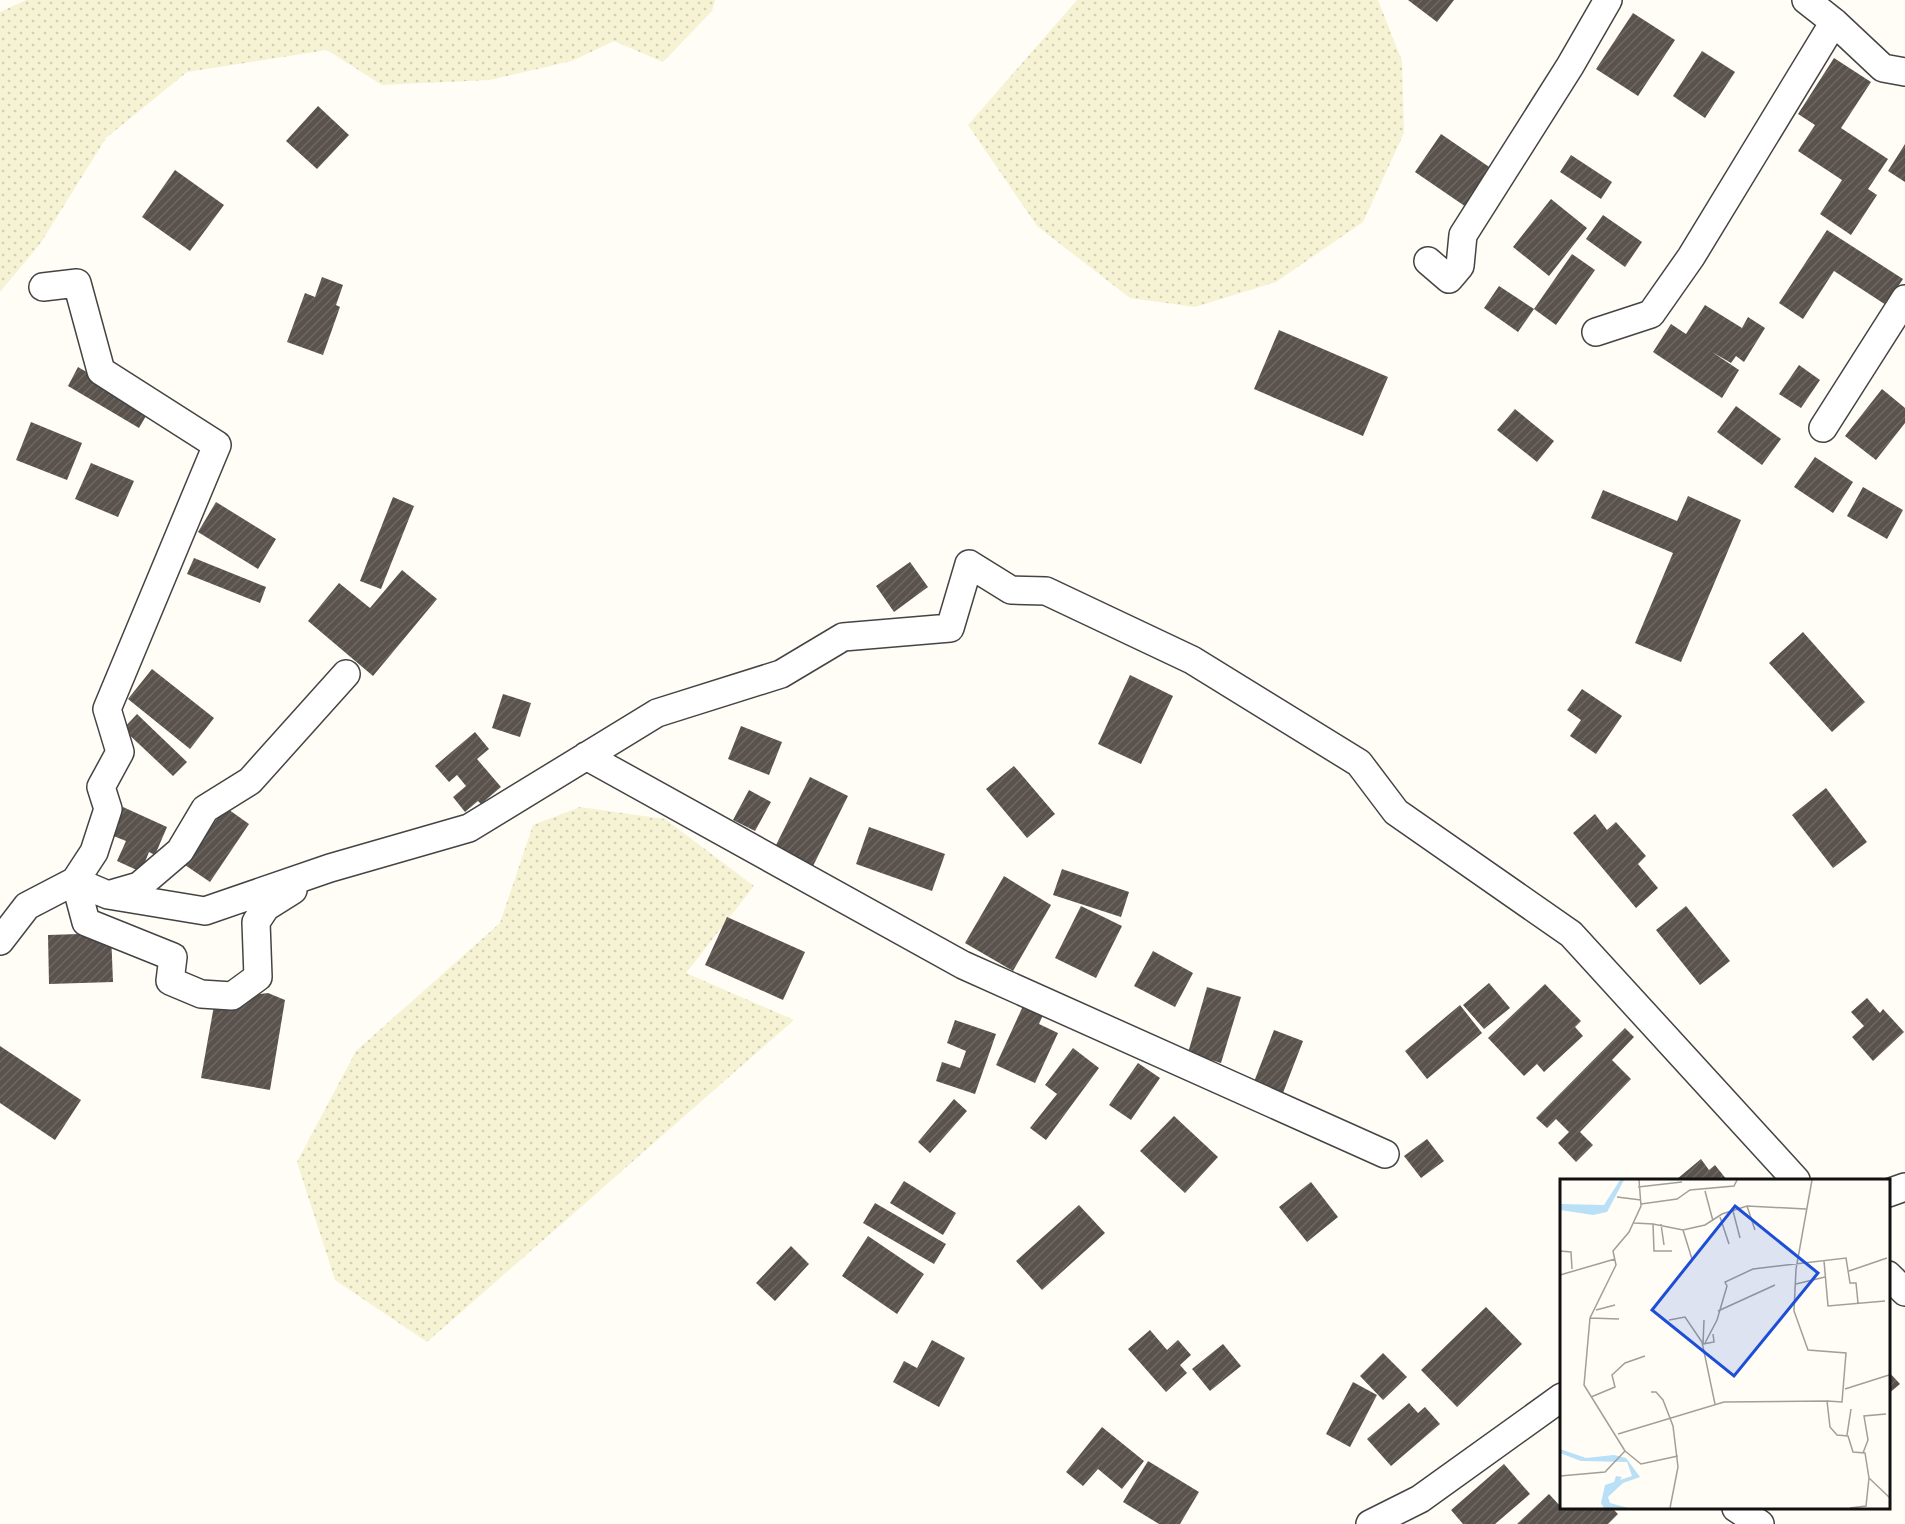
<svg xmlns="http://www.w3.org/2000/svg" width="1905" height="1524" viewBox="0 0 1905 1524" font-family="'Zilla Slab',serif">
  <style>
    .farmland { fill: url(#farmland-dots) }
    .building { fill: url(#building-hatch) }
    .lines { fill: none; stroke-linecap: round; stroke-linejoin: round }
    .street-casing { stroke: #444; stroke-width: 30 }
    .street { stroke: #fff; stroke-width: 27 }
    .inset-road { fill: none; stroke: #a09f9a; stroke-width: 1.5 }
    .view { fill: #1d4ed8; fill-opacity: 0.15; stroke: #1d4ed8; stroke-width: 3 }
    .inset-edge { fill: none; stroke: #111; stroke-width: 3 }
  </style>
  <defs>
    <pattern id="farmland-dots" width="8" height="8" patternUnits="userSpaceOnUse" patternTransform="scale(1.5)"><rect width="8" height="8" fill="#f6f3d4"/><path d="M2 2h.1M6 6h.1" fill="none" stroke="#d2cfb5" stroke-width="1.8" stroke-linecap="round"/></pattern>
    <pattern id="building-hatch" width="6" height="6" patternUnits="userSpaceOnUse" patternTransform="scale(1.5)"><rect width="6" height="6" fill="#5a524d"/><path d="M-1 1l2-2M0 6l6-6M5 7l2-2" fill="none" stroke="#6d6662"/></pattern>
  </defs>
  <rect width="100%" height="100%" fill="#fffdf5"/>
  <path class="farmland" d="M 26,0 L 715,0 L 712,11 L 663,62 L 614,41 L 572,61 L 489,80 L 382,85 L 327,50 L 187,72 L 106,138 L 40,244 L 0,292 L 0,12 Z
    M 1077,0 L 1378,0 L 1402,61 L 1404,133 L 1363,222 L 1276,282 L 1195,307 L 1130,298 L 1037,226 L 968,125 Z
    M 580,807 L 665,819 L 754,886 L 686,973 L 794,1020 L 427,1342 L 335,1280 L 297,1162 L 356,1051 L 500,923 L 533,825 Z"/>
  <path class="building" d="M 1408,0 L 1454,0 L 1437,22 Z
    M 1633,13 L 1675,40 L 1638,96 L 1596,69 Z
    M 1702,51 L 1735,72 L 1705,118 L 1673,96 Z
    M 1834,58 L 1871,82 L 1841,128 L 1888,159 L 1868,189 L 1877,195 L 1851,235 L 1820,214 L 1842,180 L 1798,151 L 1815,125 L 1798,114 Z
    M 318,106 L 349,135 L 317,169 L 286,141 Z
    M 1441,134 L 1498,173 L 1472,211 L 1415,172 Z
    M 1905,144 L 1905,182 L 1888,171 Z
    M 1571,155 L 1612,182 L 1601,199 L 1560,172 Z
    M 175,170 L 224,205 L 190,251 L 142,217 Z
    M 1551,199 L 1587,228 L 1549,276 L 1513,247 Z
    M 1603,215 L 1642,242 L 1625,267 L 1586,239 Z
    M 1827,230 L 1903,279 L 1886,305 L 1834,271 L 1803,319 L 1779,303 Z
    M 1572,254 L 1595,270 L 1556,325 L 1534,309 Z
    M 322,277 L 343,285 L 336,305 L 340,307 L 323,355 L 287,342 L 305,293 L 315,297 Z
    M 1499,286 L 1534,309 L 1518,332 L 1484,308 Z
    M 1705,305 L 1742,328 L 1748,317 L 1765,328 L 1744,362 L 1736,356 L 1731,363 L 1712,352 L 1739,370 L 1722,398 L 1653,352 L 1671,324 L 1686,334 Z
    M 1279,330 L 1388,377 L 1363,436 L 1254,389 Z
    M 1799,365 L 1820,380 L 1801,408 L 1779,394 Z
    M 78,367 L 150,409 L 139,428 L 68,386 Z
    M 1882,389 L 1905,408 L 1905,423 L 1876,460 L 1845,436 Z
    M 1736,406 L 1781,439 L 1762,465 L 1717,432 Z
    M 1515,409 L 1554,441 L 1537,462 L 1497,430 Z
    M 31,422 L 82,443 L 67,480 L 16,460 Z
    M 1815,457 L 1853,482 L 1833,513 L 1794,487 Z
    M 91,463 L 134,481 L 118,517 L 75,499 Z
    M 1863,487 L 1903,510 L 1887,539 L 1847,516 Z
    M 1603,490 L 1677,521 L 1688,496 L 1741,520 L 1681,662 L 1635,643 L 1673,553 L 1591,518 Z
    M 393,497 L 414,506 L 381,589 L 360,581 Z
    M 216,502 L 276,539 L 258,569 L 198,532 Z
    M 194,558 L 266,587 L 260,603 L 187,574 Z
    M 910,562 L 928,587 L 894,612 L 876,586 Z
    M 402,570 L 437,599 L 373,676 L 308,621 L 339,583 L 370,608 Z
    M 1803,632 L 1865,702 L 1832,732 L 1769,663 Z
    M 152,669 L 214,718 L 190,749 L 128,699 Z
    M 1130,675 L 1173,696 L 1141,764 L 1098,744 Z
    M 1582,689 L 1622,716 L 1596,754 L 1570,736 L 1581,720 L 1567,710 Z
    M 503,694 L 531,703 L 520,737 L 492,728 Z
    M 137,714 L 187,762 L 173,776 L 123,729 Z
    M 741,726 L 782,742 L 769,775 L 728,759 Z
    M 475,732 L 489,749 L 477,759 L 501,787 L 481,804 L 478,801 L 465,812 L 453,797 L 466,786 L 457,775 L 449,782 L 435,766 Z
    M 1014,766 L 1055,814 L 1027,838 L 986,789 Z
    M 810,777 L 848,796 L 813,866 L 775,847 Z
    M 1826,788 L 1867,842 L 1833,868 L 1792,815 Z
    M 749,790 L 771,802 L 755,831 L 733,820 Z
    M 123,807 L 167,827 L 155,855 L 149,852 L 141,872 L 117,861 L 126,841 L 111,835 Z
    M 225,807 L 249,824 L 210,882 L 185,865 Z
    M 1595,814 L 1607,830 L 1616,822 L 1646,856 L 1638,864 L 1658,888 L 1636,908 L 1573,833 Z
    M 869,827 L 945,854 L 932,891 L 856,864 Z
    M 1062,869 L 1129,892 L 1121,917 L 1053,895 Z
    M 1004,876 L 1051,905 L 1013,971 L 965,943 Z
    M 1081,906 L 1122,926 L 1096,978 L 1055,958 Z
    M 1686,906 L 1730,961 L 1700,985 L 1656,930 Z
    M 727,917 L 805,952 L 783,1000 L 705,965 Z
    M 111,933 L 113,982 L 49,984 L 48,935 Z
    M 1153,951 L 1193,973 L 1175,1007 L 1134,986 Z
    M 1489,983 L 1510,1008 L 1484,1029 L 1463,1005 Z
    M 1545,984 L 1581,1021 L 1575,1027 L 1583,1036 L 1544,1072 L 1537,1064 L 1524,1076 L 1488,1038 Z
    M 1207,987 L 1241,997 L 1221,1063 L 1188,1053 Z
    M 268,993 L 285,1000 L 270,1090 L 201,1078 L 215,1000 Z
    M 1867,998 L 1880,1013 L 1883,1009 L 1904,1032 L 1873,1061 L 1852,1037 L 1864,1026 L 1851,1012 Z
    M 1460,1005 L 1482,1033 L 1427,1079 L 1405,1051 Z
    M 1023,1006 L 1043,1015 L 1039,1024 L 1058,1033 L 1035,1083 L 996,1065 Z
    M 955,1020 L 996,1034 L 975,1094 L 936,1081 L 942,1062 L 960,1068 L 966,1051 L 947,1043 Z
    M 1625,1028 L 1634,1037 L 1612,1060 L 1631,1079 L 1580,1132 L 1593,1145 L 1576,1162 L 1558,1143 L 1569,1132 L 1556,1119 L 1547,1128 L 1536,1118 Z
    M 1274,1030 L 1303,1041 L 1281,1098 L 1252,1087 Z
    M 0,1046 L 81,1100 L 55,1140 L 0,1103 Z
    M 1073,1048 L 1099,1068 L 1046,1140 L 1030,1128 L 1057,1094 L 1045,1085 Z
    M 1138,1063 L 1160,1078 L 1131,1120 L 1109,1105 Z
    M 954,1099 L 967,1111 L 930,1153 L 918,1142 Z
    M 1174,1116 L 1218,1157 L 1185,1193 L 1140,1151 Z
    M 1427,1139 L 1444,1161 L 1421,1178 L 1404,1156 Z
    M 1701,1159 L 1709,1170 L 1715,1165 L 1727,1180 L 1677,1179 Z
    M 904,1181 L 956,1213 L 943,1235 L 890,1203 Z
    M 1311,1182 L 1338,1217 L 1307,1242 L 1279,1207 Z
    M 875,1203 L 946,1244 L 934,1264 L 863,1223 Z
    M 1079,1205 L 1105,1233 L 1042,1290 L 1016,1261 Z
    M 868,1236 L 924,1274 L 897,1314 L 842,1276 Z
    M 791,1246 L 809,1264 L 775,1301 L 756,1283 Z
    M 1486,1307 L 1522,1344 L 1457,1407 L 1421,1370 Z
    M 1150,1330 L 1167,1350 L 1178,1340 L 1191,1355 L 1180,1365 L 1187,1373 L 1166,1392 L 1128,1349 Z
    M 932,1340 L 965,1358 L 939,1407 L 893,1382 L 904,1361 L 917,1368 Z
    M 1223,1344 L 1241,1366 L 1210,1391 L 1192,1369 Z
    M 1383,1353 L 1407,1377 L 1383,1400 L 1360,1376 Z
    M 1888,1371 L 1900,1384 L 1888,1394 Z
    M 1353,1382 L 1377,1395 L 1350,1447 L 1326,1434 Z
    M 1409,1403 L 1418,1413 L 1425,1407 L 1440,1424 L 1391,1466 L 1367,1439 Z
    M 1102,1427 L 1144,1461 L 1122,1489 L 1098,1469 L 1083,1486 L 1066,1472 Z
    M 1148,1461 L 1199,1492 L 1180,1524 L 1159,1524 L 1123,1502 Z
    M 1504,1464 L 1530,1494 L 1495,1524 L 1463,1524 L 1451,1510 Z
    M 1549,1494 L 1562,1508 L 1612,1508 L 1618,1514 L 1608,1524 L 1517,1524 Z"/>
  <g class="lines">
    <g class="street-casing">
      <path id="street" d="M 1806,0 L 1834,22 L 1883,68 L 1905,72
        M 1428,261 L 1449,279 L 1460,266 L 1463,235 L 1570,66 L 1608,0
        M 1596,332 L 1651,314 L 1691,257 L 1834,22
        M 1823,428 L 1905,299
        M 586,756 L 963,965 L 1385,1154
        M 293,890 L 266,907 L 256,922 L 258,977 L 232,996 L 201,994 L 170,981 L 173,957 L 86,922 L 75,881 L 108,895 L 139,886 L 180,851 L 205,809 L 250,781 L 346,674
        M 108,895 L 205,911 L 330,868 L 469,828 L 657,713 L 781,674 L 843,637 L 950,628 L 969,564 L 1011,590 L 1046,591 L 1192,660 L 1359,763 L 1396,812 L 1571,934 L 1796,1180
        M 0,941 L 27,906 L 75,881 L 94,852 L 108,809 L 101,787 L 120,752 L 107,709 L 217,445 L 101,371 L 77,283 L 43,287
        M 1888,1193 L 1905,1187
        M 1888,1275 L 1905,1292
        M 1736,1508 L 1760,1524
        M 1370,1524 L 1420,1499 L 1562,1397"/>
    </g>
    <use href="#street" class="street"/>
  </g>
  <g transform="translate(1560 1179)">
    <rect width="330" height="330" fill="#fffdf5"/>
    <path d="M 60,1 L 64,1 L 47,33 L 33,36 L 0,31 L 0,25 L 44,26 ZM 0,270 L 26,279 L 54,276 L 66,279 L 80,298 L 63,304 L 48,318 L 50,324 L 68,329 L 44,329 L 41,324 L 45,306 L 54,303 L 56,297 L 62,298 L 60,301 L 72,297 L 67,283 L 21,282 L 0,274 Z" fill="#b9e0f7"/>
    <path class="inset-road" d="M 252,1 L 236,90 L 234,132 L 248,171 L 286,174 L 282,223 L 267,222M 78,8 L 122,3M 145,12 L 153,42M 57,18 L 81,21M 81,25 L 117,20 L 130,11 L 174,7 L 177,1M 187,27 L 195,51M 173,32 L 180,59M 160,38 L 169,65M 74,44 L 93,45 L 94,72 L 112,72M 93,45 L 123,51 L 145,46 L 162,35 L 187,27 L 246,30M 101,45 L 104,66M 123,51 L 132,80M 0,72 L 11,73 L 12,90M 264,82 L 268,127 L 325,122M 289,92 L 327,79M 0,96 L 55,80M 236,105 L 265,98M 36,131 L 55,126M 158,132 L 215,106M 30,139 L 59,140M 109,141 L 125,138 L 142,163 L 155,225M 144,141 L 143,165 L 154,163 L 153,155M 145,164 L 157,141 L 167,107 L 165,103 L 193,90 L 286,79 L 290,104 L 296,104 L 298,124M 285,210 L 329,196M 91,213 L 96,213 L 103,221 L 113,247 L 118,288 L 110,329M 31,218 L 55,208 L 52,196 L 65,184 L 85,177M 58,255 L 164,223 L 267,222 L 270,248 L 277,256 L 288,257 L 293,273 L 305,274 L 309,299 L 330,319M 287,256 L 291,230M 65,272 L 81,285 L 118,277M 303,274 L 308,261 L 304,237 L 326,235M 0,297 L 45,293 L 65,272 L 24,206 L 30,139 L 56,86 L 53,72 L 69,53 L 81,27 L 79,1M 290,329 L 306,327 L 309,299"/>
    <path class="view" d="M 175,27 L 258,94 L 174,197 L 92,131 Z"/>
    <rect width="330" height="330" class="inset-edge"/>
  </g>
</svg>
